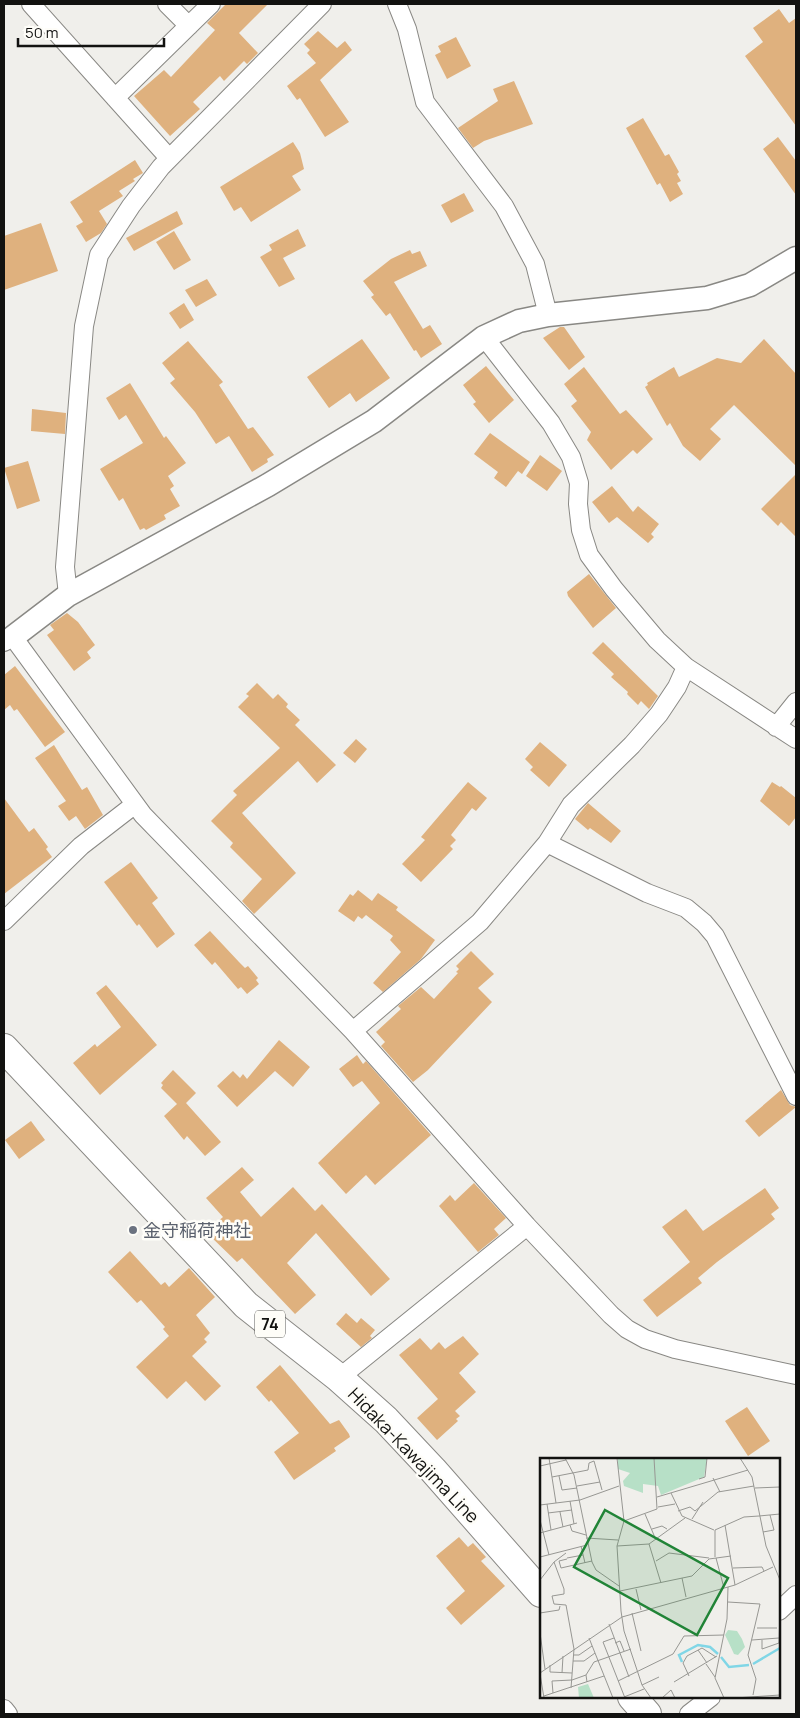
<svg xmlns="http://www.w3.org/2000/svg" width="800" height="1718" viewBox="0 0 800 1718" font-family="Manrope,'Noto Sans JP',sans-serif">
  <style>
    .building { fill: #dfb17e }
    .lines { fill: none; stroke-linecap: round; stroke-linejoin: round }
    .minor-casing { stroke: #898884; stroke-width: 20 }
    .tertiary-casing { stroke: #898884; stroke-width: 25 }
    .primary-casing { stroke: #898884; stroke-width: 30 }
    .minor { stroke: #fff; stroke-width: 18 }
    .tertiary { stroke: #fff; stroke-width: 22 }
    .primary { stroke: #fff; stroke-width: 28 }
    .worship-dot { fill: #6b7280; stroke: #fefdf8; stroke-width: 2 }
    .labels { text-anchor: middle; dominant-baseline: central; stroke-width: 5; stroke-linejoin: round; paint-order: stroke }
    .shield { fill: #fefdf8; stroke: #595856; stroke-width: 1 }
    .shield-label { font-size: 16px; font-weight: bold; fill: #121210 }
    .worship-label { font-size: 18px; fill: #5b616d; stroke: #fefdf8; text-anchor: start }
    .street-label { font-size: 18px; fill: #121210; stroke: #fefdf8 }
    .inset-river { fill: none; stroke: #80d6e6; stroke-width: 2.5 }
    .inset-road { fill: none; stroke: #979793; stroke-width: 1 }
    .view { fill: #218437; fill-opacity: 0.15; stroke: #218437; stroke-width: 2.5 }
    .inset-edge { fill: none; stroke: #121210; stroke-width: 2.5 }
  </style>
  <rect width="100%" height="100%" fill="#f0efeb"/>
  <path class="building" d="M 226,4 L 268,4 L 239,33 L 258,53 L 247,64 L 244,61 L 224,81 L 220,76 L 193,102 L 200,109 L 170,136 L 134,96 L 164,70 L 171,77 L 215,30 L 207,23 Z
    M 779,9 L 789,23 L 796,18 L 796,126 L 745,56 L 763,42 L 753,28 Z
    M 318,31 L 337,48 L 345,41 L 352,50 L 320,80 L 349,122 L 325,137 L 300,98 L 297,100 L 287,86 L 316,63 L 307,53 L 310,50 L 304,44 Z
    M 456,37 L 471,66 L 447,79 L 435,55 L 441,52 L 438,46 Z
    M 514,81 L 533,124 L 484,141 L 473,148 L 458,128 L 498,101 L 493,89 Z
    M 643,118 L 665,156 L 669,154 L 679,172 L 677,174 L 681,181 L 677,183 L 683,194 L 670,202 L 660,183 L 657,185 L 626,128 Z
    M 778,137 L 796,161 L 796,195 L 763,149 Z
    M 293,142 L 300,153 L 304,169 L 292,176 L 301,190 L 251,222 L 241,207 L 234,211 L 220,187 Z
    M 135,160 L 143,173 L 133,179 L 135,181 L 119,191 L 123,196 L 99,211 L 107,224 L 101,233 L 86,242 L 76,226 L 83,222 L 70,202 Z
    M 464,193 L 474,211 L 451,223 L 441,205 Z
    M 177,211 L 183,224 L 134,251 L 126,238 Z
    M 41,223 L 58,271 L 4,290 L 4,236 Z
    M 298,229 L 306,246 L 283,258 L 295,279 L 279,287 L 260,257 L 272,250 L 269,245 Z
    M 174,231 L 191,260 L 174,270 L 156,242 Z
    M 410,250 L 412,254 L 420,251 L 427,266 L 394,282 L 423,329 L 430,325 L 442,344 L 421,358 L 416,350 L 414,351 L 390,313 L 386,316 L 371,297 L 374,295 L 363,281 L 391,259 Z
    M 207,279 L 217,295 L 196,307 L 185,290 Z
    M 184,303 L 194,320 L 180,329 L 169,313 Z
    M 560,327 L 564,327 L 585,357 L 569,370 L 543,338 Z
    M 362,339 L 390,378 L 356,402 L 350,393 L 329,408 L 307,377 Z
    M 764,339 L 796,374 L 796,466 L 734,405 L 710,429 L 721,439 L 700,461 L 683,446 L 670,423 L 667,426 L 645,387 L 648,385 L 647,383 L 674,367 L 679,377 L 717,358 L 741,363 Z
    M 188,341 L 223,382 L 219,385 L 248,429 L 253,427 L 274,455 L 267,459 L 268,462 L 252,472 L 229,436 L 216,444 L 195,412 L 170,383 L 175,379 L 162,363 Z
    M 486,366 L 514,400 L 489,423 L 473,404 L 476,402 L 463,385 Z
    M 584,367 L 620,414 L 626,410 L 653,439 L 637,454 L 633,450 L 611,470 L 587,440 L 591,432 L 571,406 L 577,401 L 564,384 Z
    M 130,383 L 164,438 L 166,436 L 186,463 L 168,476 L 174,486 L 170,489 L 180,506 L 164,515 L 166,519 L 146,530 L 144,528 L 140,530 L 123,498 L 119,501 L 100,469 L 143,443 L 126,415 L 119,420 L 106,398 Z
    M 32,409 L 66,413 L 65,434 L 31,431 Z
    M 490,433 L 530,462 L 522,474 L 518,471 L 506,487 L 494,478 L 498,472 L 474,454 Z
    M 540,455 L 562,471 L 547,491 L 526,476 Z
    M 28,461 L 40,501 L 17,509 L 4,468 Z
    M 796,474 L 796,537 L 781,522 L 778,526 L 761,509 Z
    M 612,486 L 633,512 L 638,506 L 659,524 L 651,534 L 654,537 L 648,543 L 617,517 L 609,523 L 592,502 Z
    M 589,574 L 616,608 L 593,628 L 568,596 L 567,592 Z
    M 67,613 L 78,622 L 95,645 L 87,652 L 91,658 L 74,671 L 47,635 L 54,630 L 50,625 Z
    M 603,642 L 658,696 L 649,709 L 641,701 L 638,705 L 627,694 L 628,692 L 611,677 L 614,674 L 592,653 Z
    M 15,666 L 65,732 L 45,747 L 17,709 L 14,711 L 10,705 L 4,710 L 4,675 Z
    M 257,683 L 273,699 L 278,694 L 288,704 L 286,707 L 300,720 L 295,725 L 336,765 L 317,783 L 298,761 L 242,813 L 296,873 L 254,914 L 242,901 L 262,879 L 230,847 L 233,843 L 211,821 L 237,795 L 233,791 L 280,748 L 238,707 L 249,696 L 246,694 Z
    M 356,739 L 367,749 L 355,763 L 343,753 Z
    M 540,742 L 567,765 L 549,787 L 530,770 L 533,767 L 525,759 Z
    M 54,745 L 82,790 L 87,787 L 103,815 L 85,829 L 76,816 L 69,821 L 58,806 L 66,801 L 35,758 Z
    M 468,782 L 487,798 L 476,811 L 472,808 L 451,835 L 456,840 L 450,846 L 453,849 L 421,882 L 402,864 L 425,840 L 421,837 Z
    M 772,782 L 780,787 L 781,786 L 796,798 L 796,817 L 789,826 L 760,801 Z
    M 4,798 L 29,832 L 34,828 L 48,847 L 46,849 L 52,857 L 4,894 Z
    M 588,803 L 621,831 L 611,843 L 590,828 L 588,830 L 575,819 Z
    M 131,862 L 158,898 L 152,903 L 175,934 L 157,948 L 139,924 L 137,926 L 104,882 Z
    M 358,890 L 372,901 L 378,893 L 398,907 L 396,910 L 435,940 L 421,959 L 383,992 L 373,983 L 401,952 L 390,940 L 393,936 L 366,915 L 362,919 L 358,916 L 354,922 L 338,911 L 350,894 L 353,896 Z
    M 210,931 L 239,962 L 245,968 L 248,966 L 258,978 L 256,980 L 259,984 L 247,994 L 241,987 L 238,989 L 215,962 L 212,965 L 194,945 Z
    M 471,951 L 494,974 L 478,988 L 492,1002 L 428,1070 L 413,1082 L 381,1046 L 385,1042 L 376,1032 L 401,1009 L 398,1006 L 421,987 L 434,999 L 458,973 L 456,972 L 459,969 L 456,966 Z
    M 106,985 L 157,1045 L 100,1095 L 73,1063 L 95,1044 L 97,1047 L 121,1027 L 96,993 Z
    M 279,1040 L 310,1067 L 293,1087 L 275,1071 L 237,1107 L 217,1086 L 233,1071 L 240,1078 L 243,1074 L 247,1079 Z
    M 357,1055 L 363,1064 L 366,1061 L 431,1135 L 375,1185 L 366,1175 L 346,1194 L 318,1163 L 380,1103 L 362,1081 L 353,1087 L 339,1069 Z
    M 173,1070 L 196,1093 L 186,1103 L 221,1142 L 205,1156 L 187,1136 L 184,1140 L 164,1116 L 177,1104 L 161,1088 L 163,1085 L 161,1083 Z
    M 781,1090 L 790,1105 L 796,1107 L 759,1137 L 745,1121 Z
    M 31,1121 L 45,1140 L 19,1159 L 5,1140 Z
    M 242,1167 L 254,1180 L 240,1192 L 261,1217 L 293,1187 L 315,1211 L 322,1204 L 390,1279 L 371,1296 L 316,1233 L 287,1263 L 316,1295 L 295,1314 L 242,1258 L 237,1262 L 209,1235 L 213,1232 L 210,1228 L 223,1217 L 206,1198 Z
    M 474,1183 L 506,1218 L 494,1229 L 499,1235 L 478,1252 L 439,1206 L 450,1195 L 455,1201 Z
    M 765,1188 L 779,1208 L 771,1214 L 775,1219 L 717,1262 L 698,1278 L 702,1283 L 657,1317 L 643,1300 L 690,1262 L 662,1227 L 686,1209 L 703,1231 Z
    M 130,1251 L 161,1285 L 165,1282 L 169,1287 L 189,1268 L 215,1297 L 196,1315 L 210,1333 L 204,1339 L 207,1342 L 192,1356 L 221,1386 L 205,1401 L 186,1381 L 167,1399 L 136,1367 L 169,1336 L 163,1329 L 165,1327 L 141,1300 L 137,1303 L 108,1272 Z
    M 346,1313 L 357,1323 L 361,1318 L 375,1330 L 370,1336 L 372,1338 L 361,1347 L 336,1324 Z
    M 463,1336 L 479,1354 L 459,1373 L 476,1392 L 455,1411 L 460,1416 L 456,1419 L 458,1421 L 437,1440 L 417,1418 L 438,1399 L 399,1355 L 420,1338 L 431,1350 L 439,1342 L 445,1349 Z
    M 280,1365 L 330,1424 L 339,1420 L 349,1434 L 350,1437 L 334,1448 L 336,1451 L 294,1480 L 274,1452 L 299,1433 L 271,1400 L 269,1402 L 256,1387 Z
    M 747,1407 L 770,1441 L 748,1456 L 725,1421 Z
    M 459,1537 L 468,1547 L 473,1543 L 486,1557 L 481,1561 L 505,1586 L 461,1625 L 446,1608 L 465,1591 L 436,1556 Z"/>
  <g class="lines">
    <g class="minor-casing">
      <path id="minor" d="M 31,4 L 169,158
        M 167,4 L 189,26
        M 397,4 L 407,29 L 425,102 L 504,206 L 535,264 L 548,315
        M 115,98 L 211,4
        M 484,337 L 551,423 L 571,457 L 579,483 L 578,504 L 581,530 L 589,555 L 614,589 L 657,640 L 686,667 L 796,739
        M 68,595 L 65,567 L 84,326 L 99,255 L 131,206 L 161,167 L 322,4
        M 4,642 L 13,637 L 143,815 L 353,1031 L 527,1226 L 611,1315 L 627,1329 L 645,1339 L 675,1349 L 796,1375
        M 776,727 L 796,702
        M 547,843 L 647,893 L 686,908 L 704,923 L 715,936 L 796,1096
        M 4,921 L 81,846 L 134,805
        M 353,1031 L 480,922 L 547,843 L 571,805 L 632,745 L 659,714 L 677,687 L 686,667
        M 339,1378 L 527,1226
        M 779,1611 L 796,1595
        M 4,1709 L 8,1714
        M 689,1714 L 711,1697"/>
    </g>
    <g class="tertiary-casing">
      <path id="tertiary" d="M 13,637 L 68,595 L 268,485 L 374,421 L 484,337 L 519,321 L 548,315 L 707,298 L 750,285 L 796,258"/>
    </g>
    <g class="primary-casing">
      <path id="primary" d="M 4,1048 L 246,1305 L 339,1378 L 386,1420 L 433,1470 L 541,1593
        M 632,1697 L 647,1714"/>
    </g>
    <use href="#minor" class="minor"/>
    <use href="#tertiary" class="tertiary"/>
    <use href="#primary" class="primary"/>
  </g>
  <circle class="worship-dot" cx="133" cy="1230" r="5"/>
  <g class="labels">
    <rect class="shield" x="255" y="1310.5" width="30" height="27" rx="4"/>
    <g class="shield-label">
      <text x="270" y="1324">74</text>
    </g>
    <g class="worship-label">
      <text x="143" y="1230">金守稲荷神社</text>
    </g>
    <g class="street-label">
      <text transform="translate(414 1455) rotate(46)">Hidaka-Kawajima Line</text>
    </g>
  </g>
  <g transform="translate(540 1458)">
    <rect width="240" height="240" fill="#f0efeb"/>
    <path d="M 78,0 L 186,0 L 167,1 L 164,19 L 121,37 L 118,28 L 103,26 L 103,35 L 84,28 L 83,23 L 90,15 L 78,11 ZM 188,172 L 197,173 L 202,181 L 205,189 L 198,197 L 194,196 L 188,183 L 185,177 ZM 48,226 L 54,240 L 39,240 L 38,229 Z" fill="#b7e0c7"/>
    <path class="inset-river" d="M 181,199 L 189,209 L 209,207M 142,204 L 139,197 L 158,187 L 170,189 L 178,196M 213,206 L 240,190"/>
    <path class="inset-road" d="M 9,0 L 16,45M 25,0 L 34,17 L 52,104 L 56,112 L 79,128M 77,0 L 84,63 L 77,88 L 81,153 L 84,173 L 102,227 L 111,240M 200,0 L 212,19 L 226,88 L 240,122M 0,8 L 26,2M 19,18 L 22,32 L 37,30M 12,19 L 48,12 L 49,5 L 54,3 L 62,32M 173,20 L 180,34M 159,21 L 165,19 L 167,0M 37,28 L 60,24M 215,30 L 240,29M 131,35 L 142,58 L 174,72M 117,39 L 208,12M 30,43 L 34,66M 7,46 L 11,72M 0,47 L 40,42 L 79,28M 118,49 L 135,46M 138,53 L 150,49 L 155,53 L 178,34 L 214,28M 20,54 L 23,69M 8,55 L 32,52M 105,56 L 116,82M 219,58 L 240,56M 152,61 L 163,44M 0,62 L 9,97M 84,63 L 117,51 L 114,0M 30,67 L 32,73 L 46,77M 185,67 L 195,127M 112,71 L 122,68 L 127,71M 223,74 L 234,72 L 230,57M 0,75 L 37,65M 46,80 L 78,82M 109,86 L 121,125M 41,88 L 45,105M 77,88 L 109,86 L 145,60M 0,99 L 47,87M 175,99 L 175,72 L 204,59 L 219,58M 27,100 L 43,97M 176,100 L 184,130M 27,101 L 19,103 L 21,110 L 52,103M 116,103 L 129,95 L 169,100M 14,104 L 24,131 L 24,136 L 12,138 L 14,146 L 26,147 L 34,191 L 31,230M 193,110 L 222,109 L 224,113M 142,120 L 146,139M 0,122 L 14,104 L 26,95M 96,131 L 101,152M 80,133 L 152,118 L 169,101 L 191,98M 188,144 L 220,146 L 208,197 L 216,221 L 213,237M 0,155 L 19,152 L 20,148M 92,155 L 101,193M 69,166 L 89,219M 217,170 L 237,170M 0,175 L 5,211M 49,180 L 73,240M 74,180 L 63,184 L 85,240M 212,182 L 239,180M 222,182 L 222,191 L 239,185 L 240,155M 75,185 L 80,183 L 84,193M 158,192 L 167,205M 34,197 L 39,197 L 52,188M 33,203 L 44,203 L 55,195M 166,206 L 175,219M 10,207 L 10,214 L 32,215M 0,215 L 82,159 L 195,127 L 233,109M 22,215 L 23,198M 0,216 L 4,240M 149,218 L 143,205 L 147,198 L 162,190 L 176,199M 78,223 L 133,196 L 144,178 L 184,177M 47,224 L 46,217 L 54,204 L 91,191M 134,224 L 177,198M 102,227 L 119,219M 13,235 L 12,223 L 32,222 L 46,217M 4,238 L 64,218M 84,239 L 104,231M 122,240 L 131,232 L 135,240M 184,240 L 175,220 L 187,161 L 188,129M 195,240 L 240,237"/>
    <path class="view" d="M 65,52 L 188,120 L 157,177 L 34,109 Z"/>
    <rect width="240" height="240" class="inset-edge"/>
  </g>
  <rect width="800" height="1718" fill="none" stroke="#121210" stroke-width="10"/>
  <path d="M18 38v8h146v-8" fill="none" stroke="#121210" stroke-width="2.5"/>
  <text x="25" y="38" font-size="15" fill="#121210" stroke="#fefdf8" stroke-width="4" paint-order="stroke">50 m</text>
</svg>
